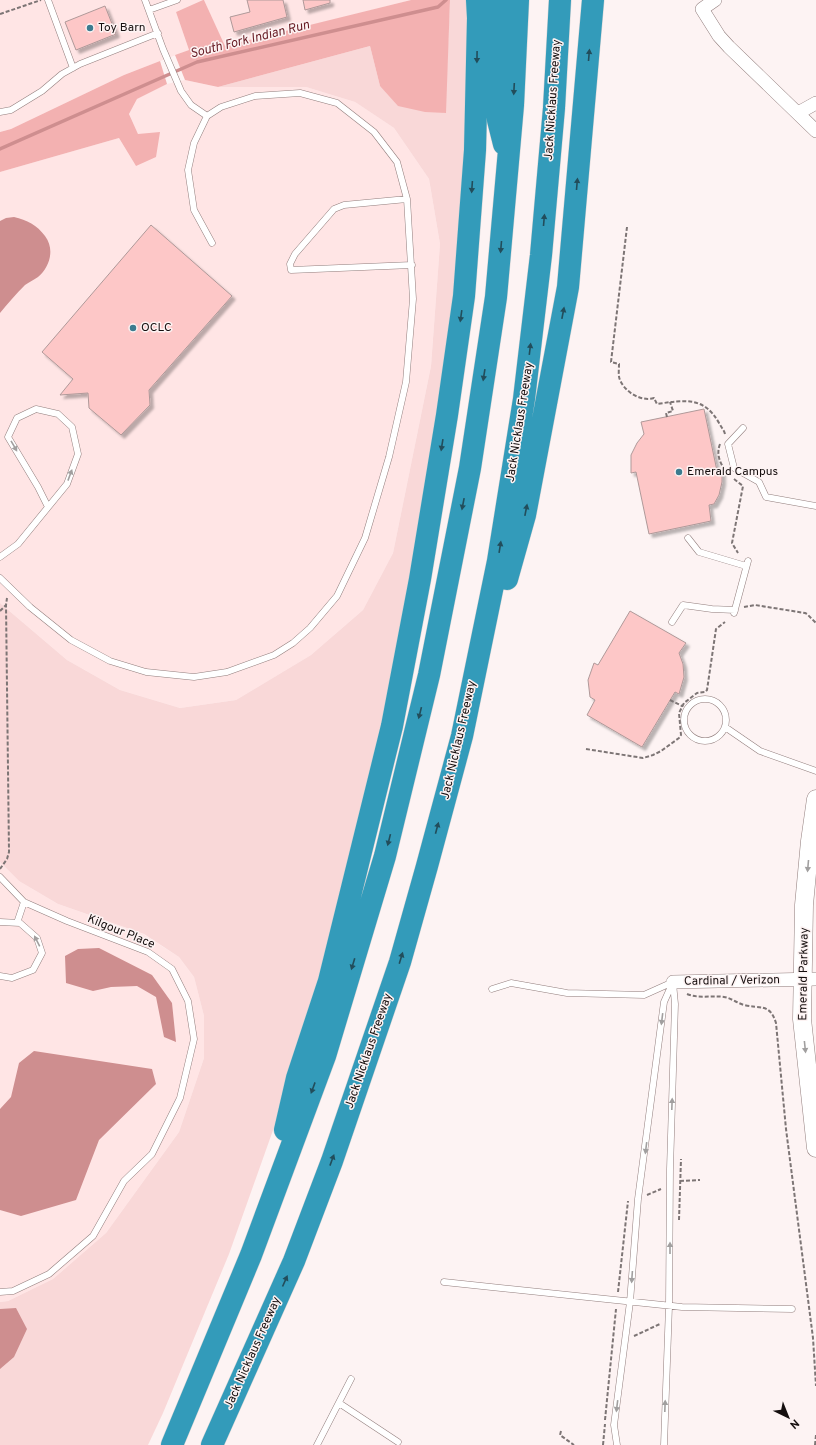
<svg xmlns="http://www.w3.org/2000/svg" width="816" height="1445" viewBox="0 0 816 1445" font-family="Overpass,sans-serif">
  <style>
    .built { fill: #ffe5e5 }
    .green { fill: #f9d8d8 }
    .forest { fill: #f3b1b1 }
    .water { fill: #ce8e8f }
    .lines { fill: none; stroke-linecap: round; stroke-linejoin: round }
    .stream { stroke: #ce8e8f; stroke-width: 3.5 }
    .building { fill: #fdc7c7; stroke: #af9999; filter: url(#shadow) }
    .service-casing { stroke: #927e7d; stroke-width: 7 }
    .minor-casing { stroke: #927e7d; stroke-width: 14 }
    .secondary-casing { stroke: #927e7d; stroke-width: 19 }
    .motorway-casing { stroke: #d5d4d4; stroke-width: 23 }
    .path { stroke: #7d7575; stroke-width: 2; stroke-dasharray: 4 2; stroke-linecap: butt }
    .service { stroke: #fff; stroke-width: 6 }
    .minor { stroke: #fff; stroke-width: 13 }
    .secondary { stroke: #fff; stroke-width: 18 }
    .motorway { stroke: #339bba; stroke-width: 22 }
    .oneway { fill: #224d5b }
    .oneway2 { fill: #a19f9f }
    .poi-dot { fill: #3c7b8f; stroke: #fdf3f3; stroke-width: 1.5 }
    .labels { text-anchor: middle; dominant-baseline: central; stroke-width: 3; stroke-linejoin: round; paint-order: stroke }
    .poi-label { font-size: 12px; fill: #150e0e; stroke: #fdf3f3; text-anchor: start }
    .street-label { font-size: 12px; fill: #150e0e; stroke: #fdf3f3 }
    .water-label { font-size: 13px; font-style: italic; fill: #681c25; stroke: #fdf3f3 }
  </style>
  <defs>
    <filter id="shadow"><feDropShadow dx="3.5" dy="3.5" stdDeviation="1" flood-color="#0004"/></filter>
  </defs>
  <rect width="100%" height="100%" fill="#fdf3f3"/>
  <path class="built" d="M 0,0 L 203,0 L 176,12 L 189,50 L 124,75 L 11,129 L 0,132 Z
    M 204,0 L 411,0 L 225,47 Z
    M 185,80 L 218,87 L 306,87 L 355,102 L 394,128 L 429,179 L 440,244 L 431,366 L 393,553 L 363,610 L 311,655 L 236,700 L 180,708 L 120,690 L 67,660 L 0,603 L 0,172 L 119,138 L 136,166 L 138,134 L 129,114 L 137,99 L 167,84 Z
    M 0,862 L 19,881 L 58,904 L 143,934 L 179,957 L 194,977 L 204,1016 L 204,1058 L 179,1132 L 106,1233 L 53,1279 L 8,1301 L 0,1302 Z"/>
  <path class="green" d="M 450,0 L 469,0 L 464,192 L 441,417 L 400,652 L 357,841 L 283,1102 L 229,1254 L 163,1413 L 148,1445 L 0,1445 L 0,1302 L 8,1301 L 53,1279 L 106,1233 L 179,1132 L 204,1058 L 204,1016 L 194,977 L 179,957 L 144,934 L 58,904 L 19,881 L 0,862 L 0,603 L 67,660 L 120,690 L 180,708 L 236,700 L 311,655 L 363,610 L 393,553 L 431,366 L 440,244 L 429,179 L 394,128 L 355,102 L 306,87 L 218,87 L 370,46 L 380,86 L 445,113 Z"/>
  <path class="forest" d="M 203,0 L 204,0 L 225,46 L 411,0 L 450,0 L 446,113 L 425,112 L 398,106 L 380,86 L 370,46 L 218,87 L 185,80 L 175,55 L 189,50 L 176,12 Z
    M 160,61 L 167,84 L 137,99 L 129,114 L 138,134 L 160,132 L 156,157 L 136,166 L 119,138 L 0,172 L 0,132 L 11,129 L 124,75 Z"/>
  <path class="water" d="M 14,217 C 27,220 37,225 45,236 C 55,249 50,267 38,277 C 34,280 29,282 25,285 C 16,294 8,303 0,313 L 0,221 L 6,218 Z
    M 99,948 L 152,975 L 172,1003 L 176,1042 L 164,1037 L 156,997 L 137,986 L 111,987 L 93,991 L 66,983 L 65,956 L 78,949 Z
    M 34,1051 L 152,1069 L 156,1084 L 99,1140 L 76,1200 L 21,1216 L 0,1210 L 0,1109 L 11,1097 L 19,1063 Z
    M 16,1308 L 27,1329 L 14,1357 L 0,1369 L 0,1309 Z"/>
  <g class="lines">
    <path class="stream" d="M 0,149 L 197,62 L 438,7 L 446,0"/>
  </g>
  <path class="building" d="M 247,0 L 283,0 L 287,17 L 234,32 L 230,17 L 250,12 Z
    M 303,0 L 330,0 L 330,3 L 305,10 Z
    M 105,6 L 116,34 L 76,50 L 65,22 Z
    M 151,225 L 232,296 L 149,390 L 150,405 L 121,435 L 89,408 L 88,393 L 60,395 L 73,379 L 42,352 Z
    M 704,409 L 717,471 L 722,470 L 722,482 L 719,495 L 714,504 L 709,505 L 711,521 L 649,534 L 636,472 L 631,473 L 631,455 L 637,443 L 644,434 L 641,422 Z
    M 630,611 L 686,643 L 679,653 L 683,664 L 684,677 L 679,694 L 675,692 L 642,747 L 587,715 L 595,700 L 590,697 L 588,680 L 594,663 L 598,665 Z"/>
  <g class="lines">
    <g class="service-casing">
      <path id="service" d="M 48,0 L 73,68
        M 145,0 L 163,49 L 181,91 L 191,105 L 207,116
        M 149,10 L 177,0
        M 0,112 L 11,110 L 42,91 L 62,74 L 80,64 L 158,33
        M 407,199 L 344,205 L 334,209 L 295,254 L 290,264 L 291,270 L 412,265
        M 743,428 L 728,444 L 734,468 L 759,482 L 766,497 L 816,506
        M 688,538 L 699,552 L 746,566
        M 0,557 L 18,544 L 67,484 L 78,454 L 72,427 L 58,414 L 36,409 L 17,418 L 8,437 L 38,487 L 48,507
        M 0,578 L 30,607 L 71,640 L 110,661 L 146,672 L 194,677 L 227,672 L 274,655 L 293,643 L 310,628 L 337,596 L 365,538 L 389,457 L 406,382 L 413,299 L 407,199 L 397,162 L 374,132 L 337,103 L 300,93 L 255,96 L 221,107 L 207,116 L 194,143 L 188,170 L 194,210 L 212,243
        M 734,613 L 748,561
        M 672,622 L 683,605 L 712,609 L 735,610
        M684 720a21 21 0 1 1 42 0a21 21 0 1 1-42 0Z
        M 725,727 L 760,751 L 816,771
        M 0,877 L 24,902 L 67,921 L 148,952 L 172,969 L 188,1001 L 194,1039 L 180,1098 L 152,1154 L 124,1181 L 93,1236 L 49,1274 L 13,1291 L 0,1292
        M 0,922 L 20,923 L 37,938 L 42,953 L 33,970 L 12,978 L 0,976
        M 17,923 L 24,902
        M 492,989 L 511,983 L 567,993 L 644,995 L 673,982
        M 444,1282 L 682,1307 L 792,1309
        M 339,1403 L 398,1442
        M 317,1445 L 351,1379
        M 617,1445 L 614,1425 L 630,1302 L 638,1199 L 664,1002 L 673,982
        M 664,1445 L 669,1306 L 670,1169 L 675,1004 L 673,983"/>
    </g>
    <g class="minor-casing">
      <path id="minor" d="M 715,0 L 702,9 L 719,36 L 729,47 L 816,131
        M 798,113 L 816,103
        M 673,982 L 816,979"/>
    </g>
    <g class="secondary-casing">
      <path id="secondary" d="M 816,799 L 810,841 L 804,905 L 802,1019 L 816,1148"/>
    </g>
    <g class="motorway-casing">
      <path id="motorway" d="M 498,0 L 496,96 L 498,120 L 504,144
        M 507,579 L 525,515 L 568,287 L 593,0
        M 285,1130 L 297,1078 L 329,981 L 392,726 L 420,579 L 447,415 L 464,296 L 475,150 L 478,18 L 477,0
        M 172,1445 L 251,1255 L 325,1056 L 385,856 L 429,675 L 470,468 L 496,297 L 513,105 L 518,0
        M 212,1445 L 294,1261 L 332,1161 L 400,962 L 427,866 L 462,736 L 498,561 L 524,399 L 541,255 L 554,108 L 560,0"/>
    </g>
    <path class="path" d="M 0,14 L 41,0
      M 627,227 L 611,362 L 619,364 C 619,369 618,376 620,380 C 625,392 641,402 654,398 L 657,404 C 684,400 704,396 719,423 C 721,427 724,430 725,434
      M 667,417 L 666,413 L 673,411 L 670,402
      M 720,444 C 716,454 720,463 725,470
      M 734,479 L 743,486 L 732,543 L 738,553
      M 744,607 L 755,605 L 805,613 L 807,614 L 816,623
      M 0,611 L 6,605 L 7,598
      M 670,700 L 682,706
      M 586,749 L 643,758 L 653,755 L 661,751 L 679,738 L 681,735 L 679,713 L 684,703 L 697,693 L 705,692 L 707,690 L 716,629 L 725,622
      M 0,869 L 7,859 L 9,852 L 6,605
      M 687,994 C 699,999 711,995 724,997 C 731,998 737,1003 744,1005 C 760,1009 770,1003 776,1023 L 786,1129 L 813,1338 L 816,1386
      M 680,1181 L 700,1180
      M 647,1195 L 661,1189
      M 679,1220 L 681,1159
      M 618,1292 L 628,1201
      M 634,1336 L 660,1324
      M 605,1420 L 616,1309
      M 561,1431 L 560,1435 L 574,1445
      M 603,1445 L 605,1424
      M 815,1445 L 816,1435"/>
    <use href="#service" class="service"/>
    <use href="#minor" class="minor"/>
    <use href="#secondary" class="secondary"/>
    <use href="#motorway" class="motorway"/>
  </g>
  <defs><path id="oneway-solid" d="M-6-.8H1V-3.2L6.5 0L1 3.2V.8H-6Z"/></defs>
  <g class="oneway">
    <use href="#oneway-solid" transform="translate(589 55) rotate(-85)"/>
    <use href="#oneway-solid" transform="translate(477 57) rotate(91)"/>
    <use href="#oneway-solid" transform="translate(514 89) rotate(93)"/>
    <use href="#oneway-solid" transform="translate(577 184) rotate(-85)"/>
    <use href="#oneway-solid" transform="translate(472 187) rotate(94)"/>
    <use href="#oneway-solid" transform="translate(544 220) rotate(-85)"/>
    <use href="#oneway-solid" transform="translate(501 247) rotate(95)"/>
    <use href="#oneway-solid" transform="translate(563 313) rotate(-79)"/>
    <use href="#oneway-solid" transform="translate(461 316) rotate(98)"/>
    <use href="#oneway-solid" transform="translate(530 349) rotate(-83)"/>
    <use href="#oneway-solid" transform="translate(484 375) rotate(99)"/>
    <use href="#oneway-solid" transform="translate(442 445) rotate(99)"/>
    <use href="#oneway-solid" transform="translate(463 504) rotate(101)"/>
    <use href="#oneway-solid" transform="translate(526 510) rotate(-79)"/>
    <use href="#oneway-solid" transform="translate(500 547) rotate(-81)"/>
    <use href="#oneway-solid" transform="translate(420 713) rotate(104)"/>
    <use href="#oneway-solid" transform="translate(437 828) rotate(-75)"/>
    <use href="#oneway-solid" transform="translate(389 840) rotate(104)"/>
    <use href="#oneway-solid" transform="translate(401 958) rotate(-73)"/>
    <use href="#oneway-solid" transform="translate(353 964) rotate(107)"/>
    <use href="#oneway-solid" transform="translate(313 1088) rotate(110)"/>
    <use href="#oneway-solid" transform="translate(332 1160) rotate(-70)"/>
    <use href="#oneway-solid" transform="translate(285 1281) rotate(-66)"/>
  </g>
  <g class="oneway2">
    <use href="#oneway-solid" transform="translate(14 446) rotate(60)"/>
    <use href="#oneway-solid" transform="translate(70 475) rotate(-70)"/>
    <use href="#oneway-solid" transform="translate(808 866) rotate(95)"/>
    <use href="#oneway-solid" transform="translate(37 941) rotate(-117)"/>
    <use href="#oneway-solid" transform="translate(662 1019) rotate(97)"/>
    <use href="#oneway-solid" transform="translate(805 1047) rotate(84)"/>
    <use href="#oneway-solid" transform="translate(672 1104) rotate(-88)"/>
    <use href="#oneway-solid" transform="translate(646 1148) rotate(97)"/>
    <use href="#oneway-solid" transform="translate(670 1248) rotate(-90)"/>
    <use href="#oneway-solid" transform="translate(632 1277) rotate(94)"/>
    <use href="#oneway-solid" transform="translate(617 1406) rotate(97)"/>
    <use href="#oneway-solid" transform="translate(665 1406) rotate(-88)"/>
  </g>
  <g class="poi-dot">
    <circle cx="90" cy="28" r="4"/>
    <circle cx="133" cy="328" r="4"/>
    <circle cx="679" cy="472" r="4"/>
  </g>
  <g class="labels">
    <g class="poi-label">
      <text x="98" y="28">Toy Barn</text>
      <text x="141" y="328">OCLC</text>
      <text x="687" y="472">Emerald Campus</text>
    </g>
    <g class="street-label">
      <text transform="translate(553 100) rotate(-86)">Jack Nicklaus Freeway</text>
      <text transform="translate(520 422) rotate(-81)">Jack Nicklaus Freeway</text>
      <text transform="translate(459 740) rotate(-77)">Jack Nicklaus Freeway</text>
      <text transform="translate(121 932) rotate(22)">Kilgour Place</text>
      <text transform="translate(804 974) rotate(-89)">Emerald Parkway</text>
      <text transform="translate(732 981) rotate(-1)">Cardinal / Verizon</text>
      <text transform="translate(369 1051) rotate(-71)">Jack Nicklaus Freeway</text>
      <text transform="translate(253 1353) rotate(-66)">Jack Nicklaus Freeway</text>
    </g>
    <g class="water-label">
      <text transform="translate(250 40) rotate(-14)">South Fork Indian Run</text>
    </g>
  </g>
  <g transform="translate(788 1417) rotate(137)" stroke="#fdf3f3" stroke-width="3" paint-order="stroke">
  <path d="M0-3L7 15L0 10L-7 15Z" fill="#150e0e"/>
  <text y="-6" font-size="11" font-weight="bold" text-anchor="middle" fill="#150e0e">N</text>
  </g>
</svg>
